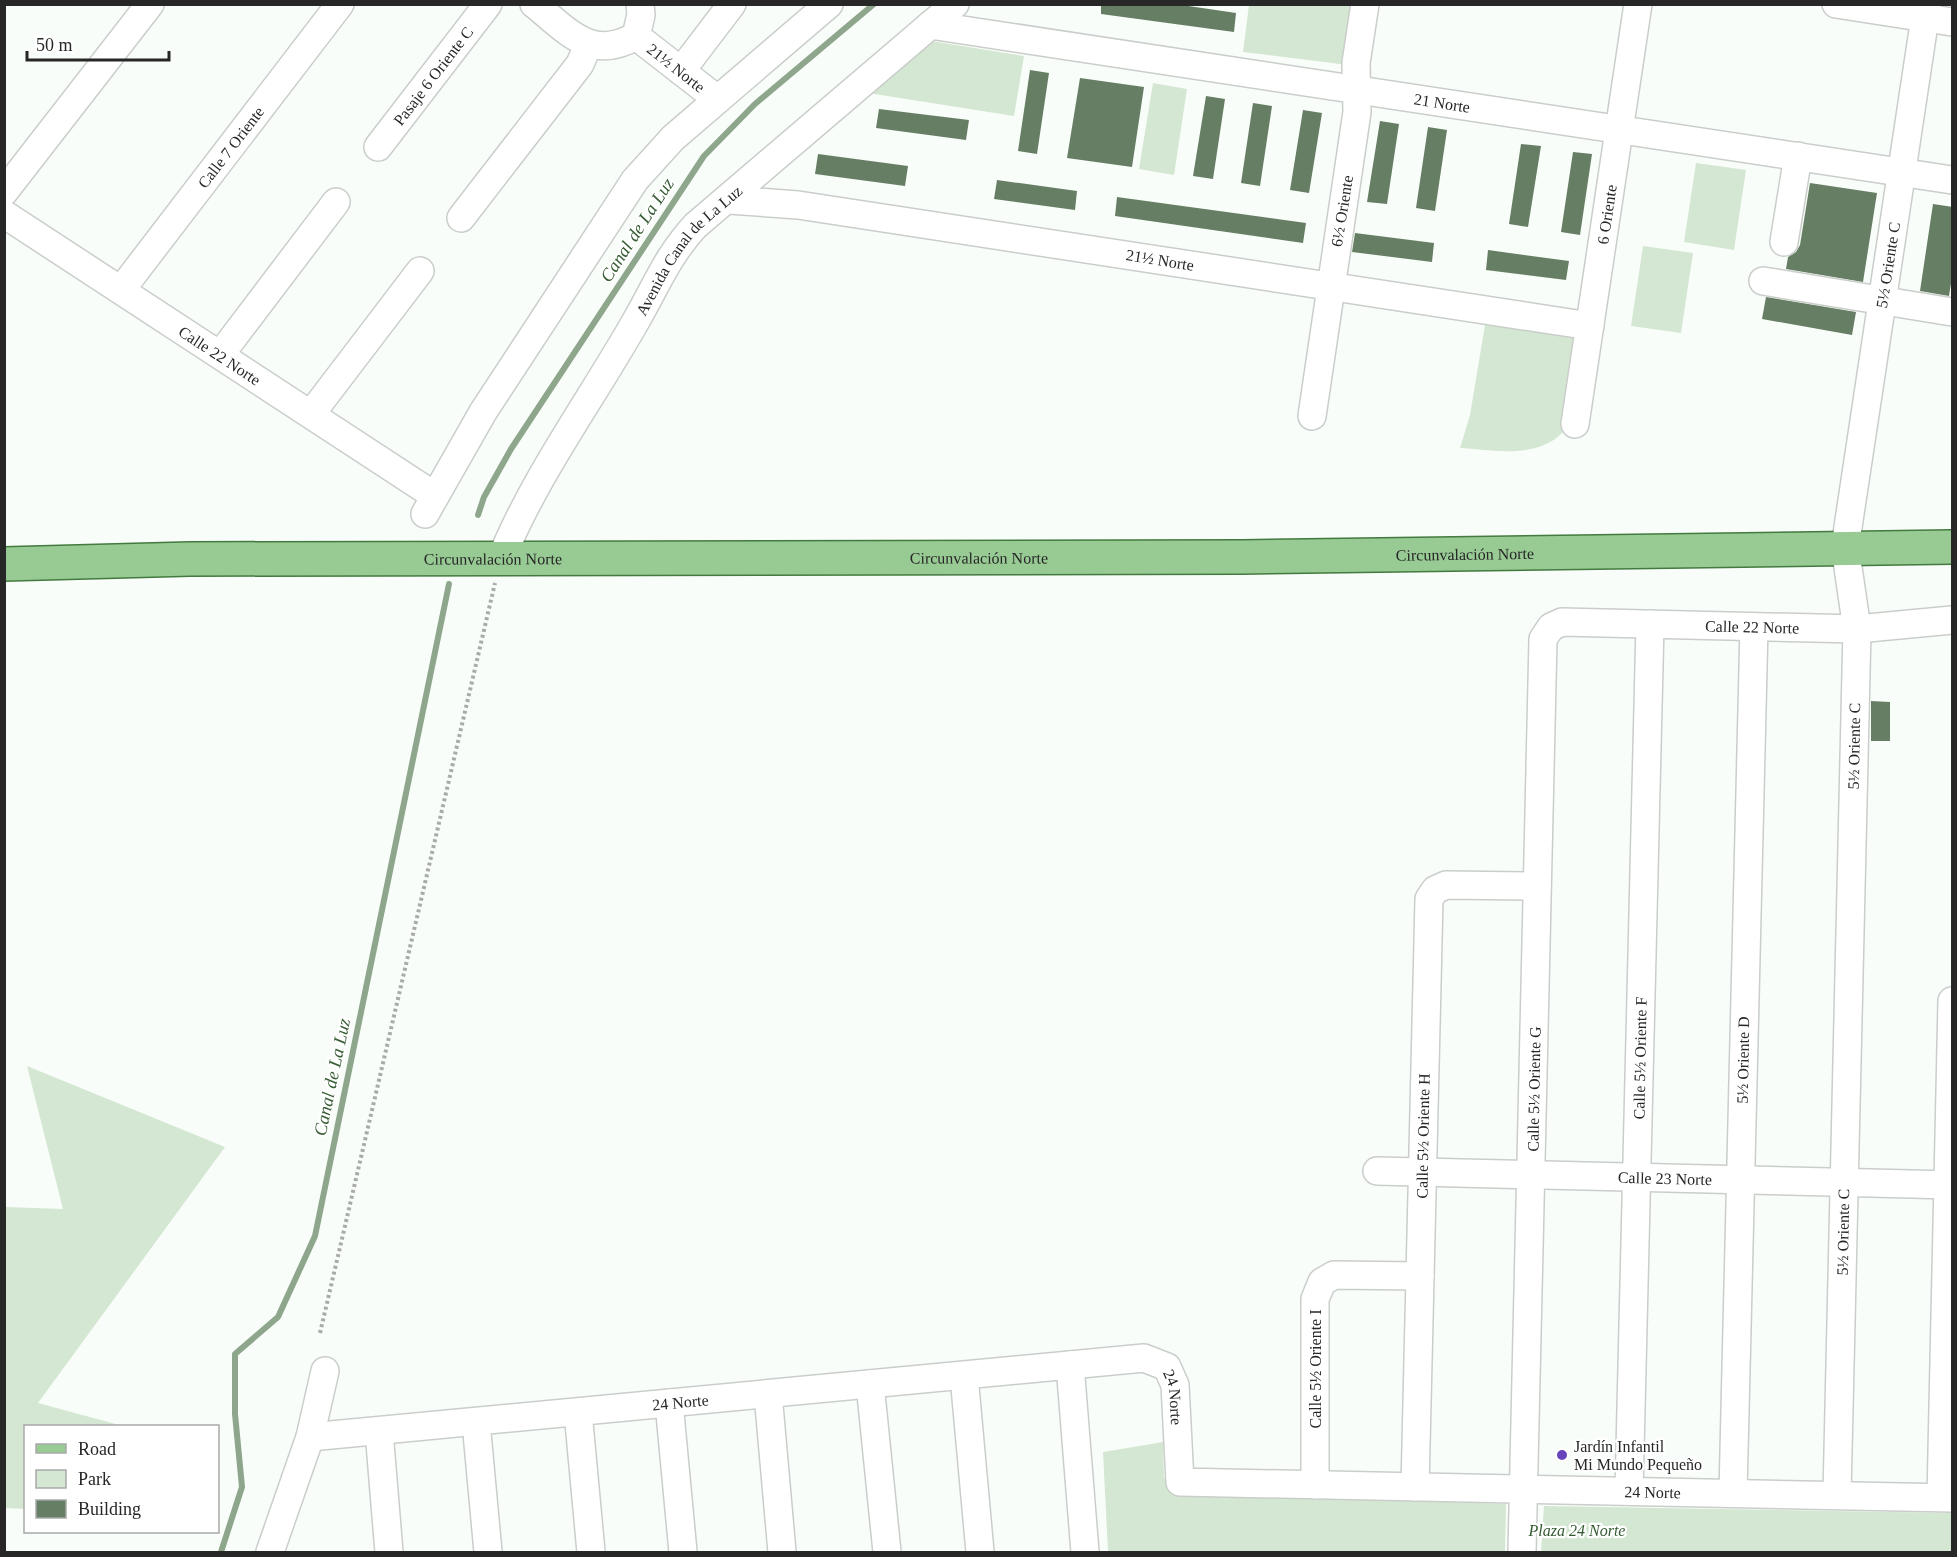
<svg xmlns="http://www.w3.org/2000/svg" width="1957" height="1557" viewBox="0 0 1957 1557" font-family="'Times New Roman',serif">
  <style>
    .green { fill: #d4e7d2 }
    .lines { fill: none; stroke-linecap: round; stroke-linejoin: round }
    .stream { stroke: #8ea68b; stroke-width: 6 }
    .building { fill: #667e64 }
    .minor-casing { stroke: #caceca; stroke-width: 30 }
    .major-casing { stroke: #437a3f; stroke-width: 36 }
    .path { stroke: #a8aba8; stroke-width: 4; stroke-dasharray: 3 3; stroke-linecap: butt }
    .minor { stroke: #fff; stroke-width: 27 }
    .major { stroke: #98ca94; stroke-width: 33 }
    .poi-dot { fill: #6844bc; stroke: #fff; stroke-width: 2 }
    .labels { text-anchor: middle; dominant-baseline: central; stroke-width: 4.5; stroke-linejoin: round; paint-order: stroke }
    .street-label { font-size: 16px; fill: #262726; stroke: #fff }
    .poi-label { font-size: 16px; fill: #262726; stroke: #fff; text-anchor: start }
    .park-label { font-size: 16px; font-style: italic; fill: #345a31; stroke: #fff }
    .water-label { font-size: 18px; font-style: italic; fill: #385e35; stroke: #fff }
  </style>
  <rect width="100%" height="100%" fill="#f9fdf9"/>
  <path class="green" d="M 1249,5 L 1356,5 L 1348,65 L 1243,52 Z
    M 931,41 L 1024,56 L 1014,116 L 868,93 Z
    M 1153,83 L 1187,89 L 1174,175 L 1139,169 Z
    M 1696,163 L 1746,170 L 1734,250 L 1684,242 Z
    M 1643,246 L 1693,253 L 1681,333 L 1631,326 Z
    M 1485,325 L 1575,334 L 1562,433 C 1536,459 1494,450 1460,448 L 1470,415 Z
    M 27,1066 L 225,1147 L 38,1403 L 123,1426 L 26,1426 L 25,1509 L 5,1508 L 5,1207 L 63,1209 Z
    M 1163,1442 L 1164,1477 L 1171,1492 L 1506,1504 L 1505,1552 L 1108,1552 L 1103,1452 Z
    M 1544,1506 L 1952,1513 L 1952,1552 L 1541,1552 Z"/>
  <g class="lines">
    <path class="stream" d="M 478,515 L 484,497 L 511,449 L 704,156 L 755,104 L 874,4
      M 221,1552 L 242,1487 L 235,1414 L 235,1354 L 278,1317 L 315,1236 L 449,584"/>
  </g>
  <path class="building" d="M 1101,4 L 1175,4 L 1236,13 L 1234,32 L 1101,14 Z
    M 1030,70 L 1049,73 L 1037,154 L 1018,151 Z
    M 1080,78 L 1144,87 L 1132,167 L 1067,158 Z
    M 1206,96 L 1225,99 L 1213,179 L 1193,176 Z
    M 1253,103 L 1272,106 L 1260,186 L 1241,183 Z
    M 879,109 L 969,120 L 966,140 L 876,128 Z
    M 1303,110 L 1322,113 L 1309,193 L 1290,190 Z
    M 1380,121 L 1399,124 L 1387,204 L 1367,202 Z
    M 1428,127 L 1447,130 L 1435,211 L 1416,208 Z
    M 1521,144 L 1541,146 L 1528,227 L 1509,224 Z
    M 1573,152 L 1592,154 L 1580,235 L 1561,232 Z
    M 818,154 L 908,166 L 905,186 L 815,174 Z
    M 997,180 L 1077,191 L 1075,210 L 994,199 Z
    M 1810,183 L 1877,193 L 1863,282 L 1786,269 L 1788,257 L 1796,252 L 1800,245 Z
    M 1117,197 L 1306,223 L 1303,243 L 1115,216 Z
    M 1933,204 L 1953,207 L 1953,271 L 1949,296 L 1920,291 Z
    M 1355,233 L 1434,243 L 1432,262 L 1352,252 Z
    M 1488,250 L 1569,261 L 1566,280 L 1486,270 Z
    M 1766,297 L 1856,312 L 1852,335 L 1762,319 Z
    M 1871,701 L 1890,702 L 1890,741 L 1871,741 Z"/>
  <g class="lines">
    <g class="minor-casing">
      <g id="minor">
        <path d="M 534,4 C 568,31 591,62 636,36 L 641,15 L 640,4"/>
        <path d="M 1836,4 L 1952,22"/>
        <path id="s1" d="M 930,25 L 1952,180"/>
        <path d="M 636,36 L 717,99"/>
        <path d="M 681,71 L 732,4"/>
        <path id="s2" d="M 378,147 L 488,4"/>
        <path d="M 4,192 L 150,4"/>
        <path d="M 729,200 L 798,205 L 1590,326"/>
        <path id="s3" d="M 4,214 L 435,496"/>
        <path d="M 461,218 L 580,64 L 588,45"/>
        <path d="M 1784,242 L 1798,156"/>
        <path d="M 1763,281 L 1952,312"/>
        <path id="s4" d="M 121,290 L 340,4"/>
        <path d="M 220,355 L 336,202"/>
        <path d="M 311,414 L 420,271"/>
        <path d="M 1312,416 L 1357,112 L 1356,63 L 1365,4"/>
        <path id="s5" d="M 1575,424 L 1638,4"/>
        <path d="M 425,514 L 483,412 L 635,180 L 673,138 L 829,4"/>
        <path id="s6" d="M 501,559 C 534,477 593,397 637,319 C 657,284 667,257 695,226 L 955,4"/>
        <path id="s7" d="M 1377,1171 L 1952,1185"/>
        <path d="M 1070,1365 L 1085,1552"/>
        <path d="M 964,1376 L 980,1552"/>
        <path d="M 870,1384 L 887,1552"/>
        <path d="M 768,1394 L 782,1552"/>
        <path d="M 669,1403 L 683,1552"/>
        <path d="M 578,1412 L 591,1552"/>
        <path d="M 476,1422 L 488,1552"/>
        <path d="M 379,1431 L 389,1552"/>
        <path id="s8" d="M 310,1437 L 1144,1358 L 1167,1367 L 1175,1385 L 1180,1482 L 1952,1498"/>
        <path d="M 1315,1485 L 1315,1299 L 1322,1282 L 1334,1275 L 1420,1276"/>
        <path d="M 1415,1487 L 1429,899 L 1435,890 L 1446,885 L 1537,886"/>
        <path d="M 1629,1491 L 1650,624"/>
        <path d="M 1733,1493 L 1754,627"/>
        <path d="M 1837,1495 L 1857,629 L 1845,547 L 1927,4"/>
        <path d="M 1941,1497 L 1952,1001"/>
        <path d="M 270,1552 L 310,1437 L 325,1371"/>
        <path id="s9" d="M 1522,1552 L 1543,639 L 1551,627 L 1562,622 L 1857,629 L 1952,620"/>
      </g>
    </g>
    <g class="major-casing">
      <g id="major">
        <path id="s10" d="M 4,564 L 190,559 L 1242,557 L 1952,547"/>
      </g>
    </g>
    <path class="path" d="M 320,1333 L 495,583"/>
    <use href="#minor" class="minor"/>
    <use href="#major" class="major"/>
  </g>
  <circle class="poi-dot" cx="1562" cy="1455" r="6"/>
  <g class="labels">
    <g class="street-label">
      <text transform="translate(676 68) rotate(38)">21½ Norte</text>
      <text stroke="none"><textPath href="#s2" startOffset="90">Pasaje 6 Oriente C</textPath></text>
      <text stroke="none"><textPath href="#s1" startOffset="518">21 Norte</textPath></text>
      <text stroke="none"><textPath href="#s4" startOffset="180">Calle 7 Oriente</textPath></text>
      <text transform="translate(1342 211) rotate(-81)">6½ Oriente</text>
      <text stroke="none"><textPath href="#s5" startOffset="212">6 Oriente</textPath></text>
      <text stroke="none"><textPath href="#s6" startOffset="363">Avenida Canal de La Luz</textPath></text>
      <text transform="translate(1160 260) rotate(9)">21½ Norte</text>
      <text transform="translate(1888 265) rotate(-81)">5½ Oriente C</text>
      <text stroke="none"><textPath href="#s3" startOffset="258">Calle 22 Norte</textPath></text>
      <text stroke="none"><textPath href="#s10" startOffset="1461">Circunvalación Norte</textPath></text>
      <text stroke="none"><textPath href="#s10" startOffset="975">Circunvalación Norte</textPath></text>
      <text stroke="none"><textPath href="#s10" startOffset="489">Circunvalación Norte</textPath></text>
      <text stroke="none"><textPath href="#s9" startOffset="1130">Calle 22 Norte</textPath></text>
      <text transform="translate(1854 746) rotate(-89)">5½ Oriente C</text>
      <text transform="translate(1640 1058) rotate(-89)">Calle 5½ Oriente F</text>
      <text transform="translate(1743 1060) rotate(-89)">5½ Oriente D</text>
      <text transform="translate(1534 1089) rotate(-89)">Calle 5½ Oriente G</text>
      <text transform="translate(1423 1136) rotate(-89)">Calle 5½ Oriente H</text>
      <text stroke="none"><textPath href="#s7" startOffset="288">Calle 23 Norte</textPath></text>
      <text transform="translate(1843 1232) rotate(-89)">5½ Oriente C</text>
      <text transform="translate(1315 1369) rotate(-90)">Calle 5½ Oriente I</text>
      <text stroke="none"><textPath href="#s8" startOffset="894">24 Norte</textPath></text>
      <text stroke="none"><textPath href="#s8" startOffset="372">24 Norte</textPath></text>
      <text stroke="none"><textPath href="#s8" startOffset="1452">24 Norte</textPath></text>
    </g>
    <g class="poi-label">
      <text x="1574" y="1446">Jardín Infantil<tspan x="1574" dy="18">Mi Mundo Pequeño</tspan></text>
    </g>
    <g class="park-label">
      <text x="1577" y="1530">Plaza 24 Norte</text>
    </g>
    <g class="water-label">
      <text transform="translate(637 230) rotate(-57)">Canal de La Luz</text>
      <text transform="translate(332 1077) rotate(-78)">Canal de La Luz</text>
    </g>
  </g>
  <rect width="1957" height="1557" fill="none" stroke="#262726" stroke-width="12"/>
  <rect x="24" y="1425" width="195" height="108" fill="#ffffff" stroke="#a8a9a8" stroke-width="1.5"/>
  <rect x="36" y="1444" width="30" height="9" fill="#98ca94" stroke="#a8a9a8" stroke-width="1.5"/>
  <text x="78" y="1455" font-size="18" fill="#262726">Road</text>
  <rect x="36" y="1470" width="30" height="18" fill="#d4e7d2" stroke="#a8a9a8" stroke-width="1.5"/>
  <text x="78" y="1485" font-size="18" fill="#262726">Park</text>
  <rect x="36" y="1500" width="30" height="18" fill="#667e64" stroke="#a8a9a8" stroke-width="1.5"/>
  <text x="78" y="1515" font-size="18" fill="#262726">Building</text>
  <path d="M27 51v9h142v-9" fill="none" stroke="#262726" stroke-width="3"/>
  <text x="36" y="51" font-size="18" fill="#262726" stroke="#ffffff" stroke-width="4.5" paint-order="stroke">50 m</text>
</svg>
